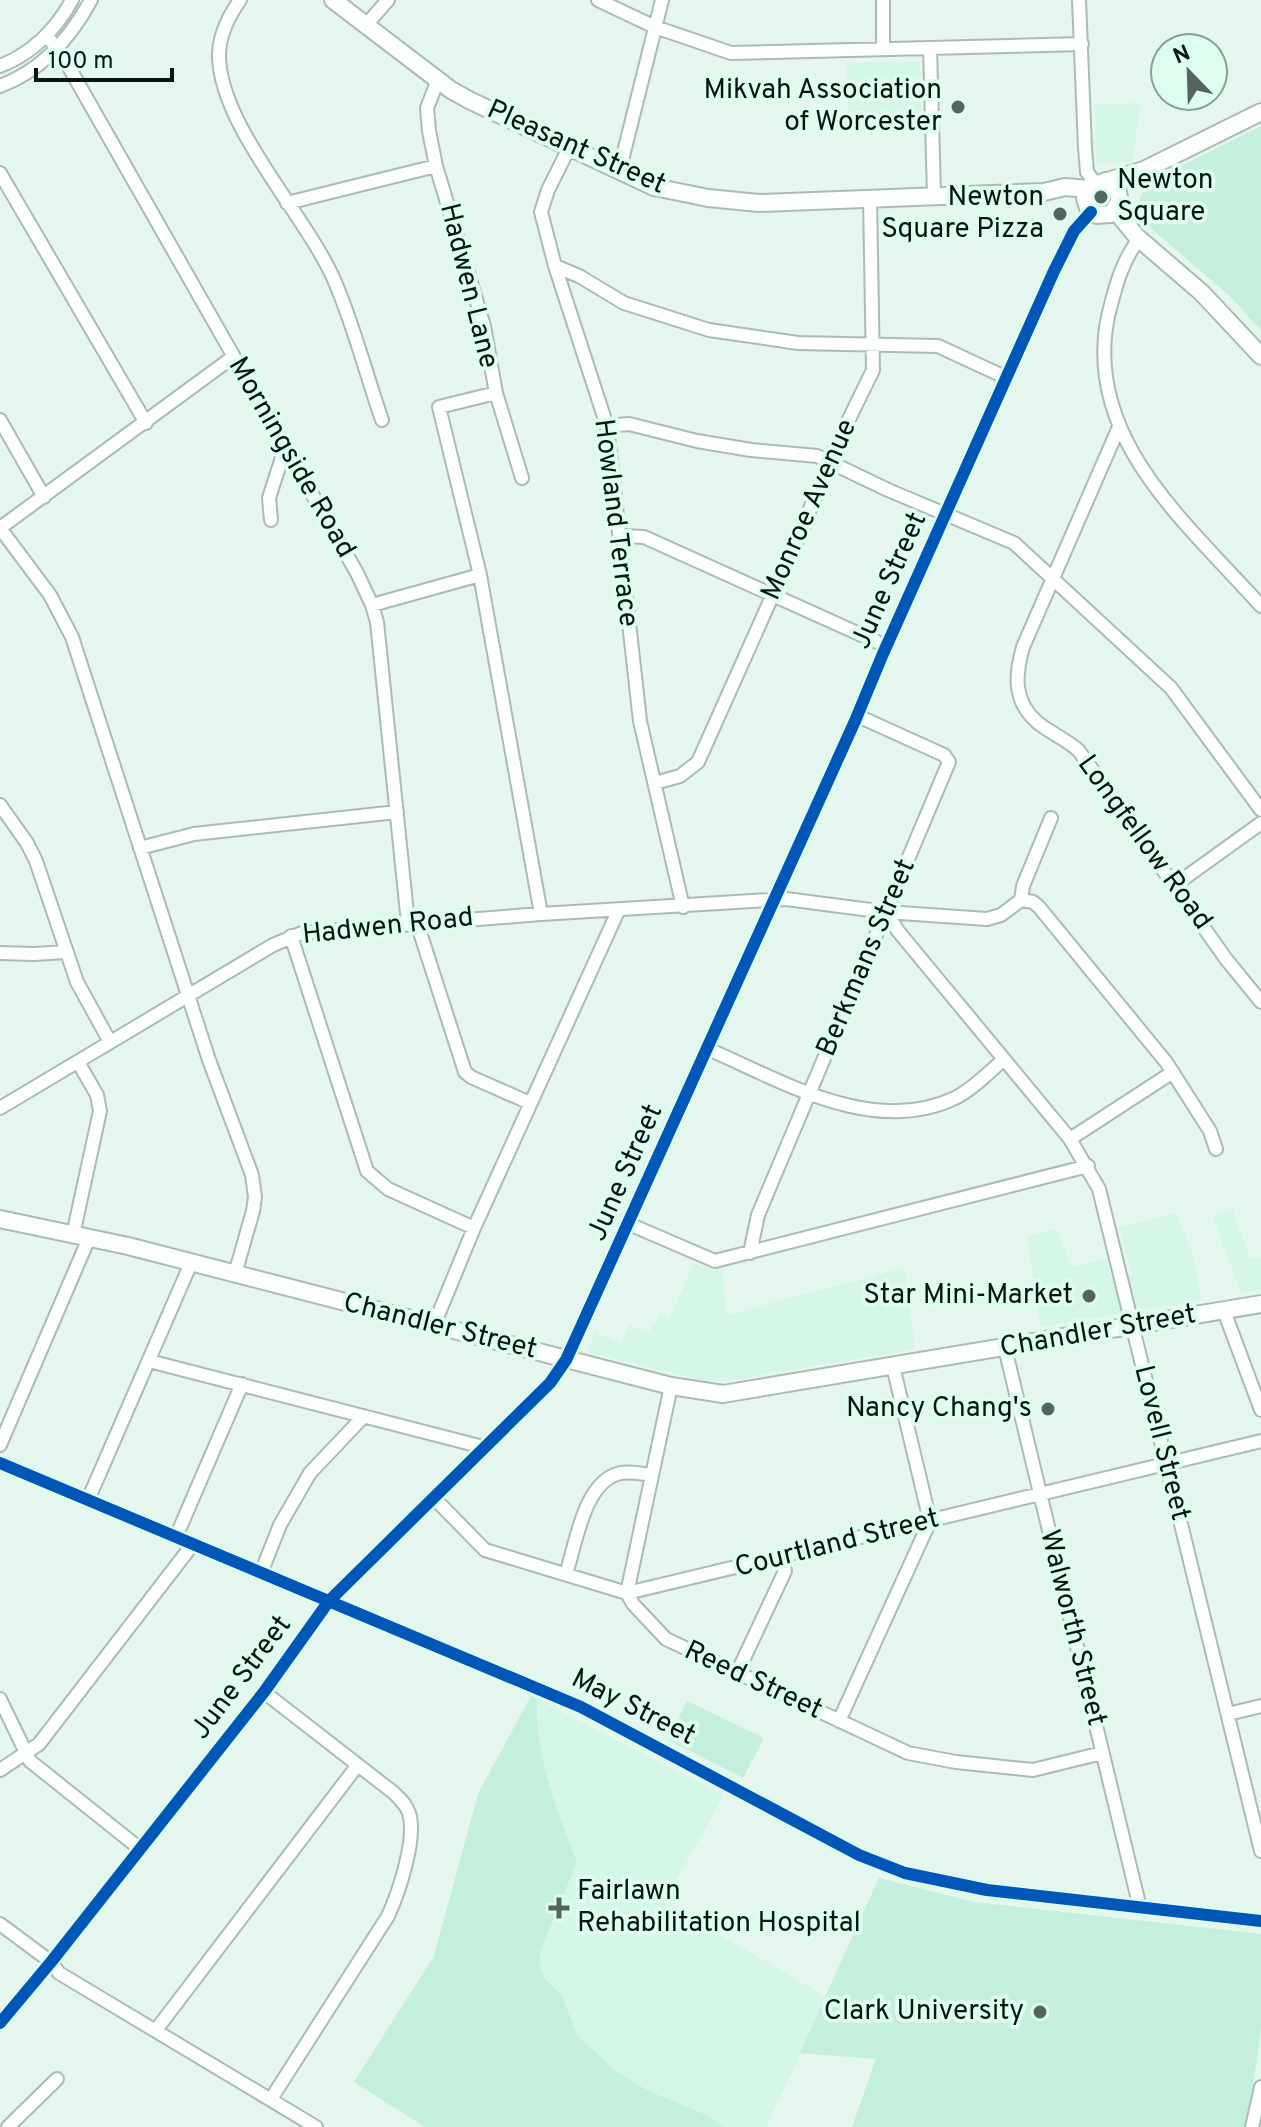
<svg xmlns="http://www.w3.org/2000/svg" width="1261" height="2127" viewBox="0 0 1261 2127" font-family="Overpass,sans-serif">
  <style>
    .built { fill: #d3f6e7 }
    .green { fill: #c4efdd }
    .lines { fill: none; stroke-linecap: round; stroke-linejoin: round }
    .minor-casing { stroke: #abbbb4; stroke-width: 16 }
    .major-casing { stroke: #abbbb4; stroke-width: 20 }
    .minor { stroke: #fbfefc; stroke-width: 12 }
    .major { stroke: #fbfefc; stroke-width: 16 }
    .cycleway-casing { stroke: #ddfdef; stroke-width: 17 }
    .cycleway { stroke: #0057b8; stroke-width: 12 }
    .poi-dot { fill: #54645e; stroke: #ddfdef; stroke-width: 3 }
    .labels { text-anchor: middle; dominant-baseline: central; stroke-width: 8; stroke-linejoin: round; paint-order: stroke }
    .poi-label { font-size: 28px; fill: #071611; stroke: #ddfdef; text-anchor: end }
    .street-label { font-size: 28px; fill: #071611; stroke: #ddfdef }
  </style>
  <rect width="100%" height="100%" fill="#e4f6ee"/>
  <path class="built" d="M 920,61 L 921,123 L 848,124 L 847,63 Z
    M 1141,103 L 1132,162 L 1096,164 L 1095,104 Z
    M 1232,1209 L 1250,1258 L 1261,1257 L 1261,1290 L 1241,1293 L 1213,1217 Z
    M 1176,1213 L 1195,1261 L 1201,1300 L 1041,1327 L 1027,1236 L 1057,1229 L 1071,1267 L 1106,1258 L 1113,1281 L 1132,1276 L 1119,1228 Z
    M 694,1263 L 714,1271 L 722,1268 L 726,1315 L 904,1268 L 915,1349 L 727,1381 L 704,1381 L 587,1352 L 595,1332 L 621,1344 L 630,1325 L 648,1333 L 660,1315 L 669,1319 Z
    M 531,1696 L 724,1795 L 664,1902 L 825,1996 L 879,1878 L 974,1902 L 1261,1934 L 1261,2027 L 1253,2086 L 1244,2127 L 852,2127 L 876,2059 L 801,2053 L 766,2127 L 425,2127 L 354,2082 L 434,1956 L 478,1794 Z"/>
  <path class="green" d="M 1261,126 L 1261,331 L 1230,296 L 1146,224 C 1135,208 1138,192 1153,180 Z
    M 531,1696 L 537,1699 C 535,1756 556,1810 577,1862 L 541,1949 L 539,1962 L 544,1978 L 562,1996 L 577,2035 L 613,2069 L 648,2091 L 707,2115 L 724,2127 L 425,2127 L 354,2082 L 434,1956 L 478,1794 Z
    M 687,1701 L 764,1738 L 743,1778 L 668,1740 Z
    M 879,1878 L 974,1902 L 1261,1934 L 1261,2027 L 1253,2086 L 1244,2127 L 852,2127 L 876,2059 L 800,2053 Z"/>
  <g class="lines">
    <g class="minor-casing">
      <path id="minor" d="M 240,0 C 228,17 219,35 219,56 C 220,127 307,216 335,282 C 354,326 366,374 382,420
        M 598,0 L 655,27 L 731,53 L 1082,44
        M 883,0 L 883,49
        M 1079,0 L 1085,148 L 1087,172 L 1095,183
        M 366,25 L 388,0
        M 47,36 L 62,55 L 357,573 L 372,605 L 377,622 L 408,923
        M 930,48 L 934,195
        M 0,66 C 31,54 56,30 72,0
        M 0,86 C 41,71 71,37 91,0
        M 569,148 L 548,190 L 541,212 L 555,266 L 607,426 L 640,721 L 683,907
        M 619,172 L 662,0
        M 0,173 L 146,423
        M 287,203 L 436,166
        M 1139,239 C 1122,261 1116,285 1109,312 C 1080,436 1187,523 1261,606
        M 555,266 L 579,276 L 624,303 L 709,330 L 798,343 L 938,346 L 1007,378
        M 496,393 L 522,478
        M 0,420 L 44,497
        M 607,426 L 629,424 L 697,441 L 751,450 L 817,456 L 888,490 L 1014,543 L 1171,688 L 1261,810
        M 1119,427 L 1023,647 C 1015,675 1013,701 1037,722 C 1050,733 1066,739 1079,751 L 1226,959 L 1261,1002
        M 271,520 L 269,498 L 285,448
        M 0,528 L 50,595 L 72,637 L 209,1060 L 252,1175 L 255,1197 L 253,1211 L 235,1274
        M 0,528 L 233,357
        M 621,536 L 644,537 L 886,646
        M 480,575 L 541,914
        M 372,605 L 480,575 L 439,407 L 496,393 L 484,326 L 436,166 L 429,131 L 427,108 L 438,80
        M 655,783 L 680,776 L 698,762 L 804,525 L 828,462 L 873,370 L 870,197
        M 0,805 L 27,843 L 36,861 L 77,982 L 110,1042
        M 140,848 L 194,834 L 397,812
        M 1175,885 L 1261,823
        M 1021,900 L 1033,902 L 1039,907 L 1166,1062 L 1210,1131 L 1216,1149
        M 886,912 L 898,931 L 1070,1139 L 1099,1189 L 1261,1851
        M 417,923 L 465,1072 L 471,1077 L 530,1103
        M 291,936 L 367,1171 L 388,1189 L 474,1228
        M 0,953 L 34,954 L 66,952
        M 708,1049 C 782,1081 873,1137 955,1098 C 973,1089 988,1073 1003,1060
        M 0,1108 L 273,945 L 302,933 L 541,914 L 786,899 L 886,912 L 987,919 L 1001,915 L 1021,900 L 1023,886 L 1051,818
        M 1070,1139 L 1173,1072
        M 629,1224 L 715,1261 L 1088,1166
        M 73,1235 L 100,1111 L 97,1095 L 78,1062
        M 750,1253 L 758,1215 L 949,762 L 944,755 L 858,716
        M 1224,1311 L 1261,1410
        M 434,1325 L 474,1228 L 619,909
        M 1005,1348 L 1140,1908
        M 149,1361 L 483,1447
        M 671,1386 L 627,1593 L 633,1604 L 666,1639 L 908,1753 L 956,1762 L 1033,1770 L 1102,1753
        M 0,1445 L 89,1238
        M 0,1463 L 581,1707 L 859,1855 L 905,1873 L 987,1890 L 1261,1921
        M 434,1498 L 485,1550 L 627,1593 L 1261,1441
        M 88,1500 L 191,1263
        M 176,1537 L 242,1384
        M 261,1573 L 280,1525 L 310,1473 L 364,1416
        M 566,1574 C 576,1544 584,1480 621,1473 C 631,1471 642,1474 652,1475
        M 737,1673 L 785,1571 L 782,1557
        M 264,1692 L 394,1793 C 400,1799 406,1804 409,1813 C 417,1838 399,1892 388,1916 L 271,2099
        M 0,1699 L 30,1761 L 139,1848
        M 1228,1714 L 1261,1706
        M 839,1721 L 930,1521 L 893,1366
        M 0,1770 L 39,1744 L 193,1544
        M 0,1924 L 51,1962 L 59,1973 L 316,2127
        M 0,2023 L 51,1962 L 264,1692 L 329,1601 L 550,1383 L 566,1360 L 855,721 L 882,656 L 1054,271 L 1074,231 L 1091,212
        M 156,2030 L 357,1766
        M 8,2127 L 57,2079
        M 1252,2127 L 1261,2087"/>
    </g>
    <g class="major-casing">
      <path id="major" d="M 333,0 L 451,90 L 471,101 L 654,187 L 708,198 L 759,203 L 1044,192 L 1065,187 L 1089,189
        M 1105,181 L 1117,189 L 1120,201 L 1111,214 L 1096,215 L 1088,208 L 1085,198 L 1091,186 L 1144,170 L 1261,112
        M 1115,210 L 1137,237 L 1202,293 L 1261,356
        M 0,1219 L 128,1246 L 671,1386 L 723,1394 L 1261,1304"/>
    </g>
    <use href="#minor" class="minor"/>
    <use href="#major" class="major"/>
    <g class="cycleway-casing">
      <path id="cycleway" d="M 0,1463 L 581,1707 L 859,1855 L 905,1873 L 987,1890 L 1261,1921
        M 0,2023 L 51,1962 L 264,1692 L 329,1601 L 550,1383 L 566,1360 L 855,721 L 882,656 L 1054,271 L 1074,231 L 1091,212"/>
    </g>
    <use href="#cycleway" class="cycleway"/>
  </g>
  <g class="poi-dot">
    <circle cx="958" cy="107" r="8"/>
    <circle cx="1101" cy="197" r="8"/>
    <circle cx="1060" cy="214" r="8"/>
    <circle cx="1089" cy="1296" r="8"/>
    <circle cx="1048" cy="1409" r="8"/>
    <path d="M555 1896h8v8h8v8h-8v8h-8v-8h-8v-8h8z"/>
    <circle cx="1040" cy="2012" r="8"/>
  </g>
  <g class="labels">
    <g class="poi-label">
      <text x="942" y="91">Mikvah Association<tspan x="942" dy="32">of Worcester</tspan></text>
      <text x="1117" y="181" text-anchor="start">Newton<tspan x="1117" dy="32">Square</tspan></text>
      <text x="1044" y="198">Newton<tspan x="1044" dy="32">Square Pizza</tspan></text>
      <text x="1073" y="1296">Star Mini-Market</text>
      <text x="1032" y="1409">Nancy Chang's</text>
      <text x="577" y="1892" text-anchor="start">Fairlawn<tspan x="577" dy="32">Rehabilitation Hospital</tspan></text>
      <text x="1024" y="2012">Clark University</text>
    </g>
    <g class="street-label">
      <text transform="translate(576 148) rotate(24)">Pleasant Street</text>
      <text transform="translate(468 286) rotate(76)">Hadwen Lane</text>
      <text transform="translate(291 458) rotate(60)">Morningside Road</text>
      <text transform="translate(810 510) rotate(-66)">Monroe Avenue</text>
      <text transform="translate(615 523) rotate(83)">Howland Terrace</text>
      <text transform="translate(890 581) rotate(-66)">June Street</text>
      <text transform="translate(1144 843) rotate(54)">Longfellow Road</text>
      <text transform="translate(388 927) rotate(-6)">Hadwen Road</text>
      <text transform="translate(867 958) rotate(-67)">Berkmans Street</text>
      <text transform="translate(626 1173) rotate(-66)">June Street</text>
      <text transform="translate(440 1327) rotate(14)">Chandler Street</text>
      <text transform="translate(1098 1332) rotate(-10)">Chandler Street</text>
      <text transform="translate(1161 1443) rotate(76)">Lovell Street</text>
      <text transform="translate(837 1544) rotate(-14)">Courtland Street</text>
      <text transform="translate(1072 1628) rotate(76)">Walworth Street</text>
      <text transform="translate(242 1678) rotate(-53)">June Street</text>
      <text transform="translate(753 1681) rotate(25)">Reed Street</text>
      <text transform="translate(633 1708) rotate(27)">May Street</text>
    </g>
  </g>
  <g transform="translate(1189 72) rotate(337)"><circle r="38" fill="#ddfdef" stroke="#87a196" stroke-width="2"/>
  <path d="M0-6L14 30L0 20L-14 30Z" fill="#54645e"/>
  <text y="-12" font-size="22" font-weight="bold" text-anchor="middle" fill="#071611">N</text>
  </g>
  <path d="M36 68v12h136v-12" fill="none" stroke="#071611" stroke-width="4"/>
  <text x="48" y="68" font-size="24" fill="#071611" stroke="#ddfdef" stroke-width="6" paint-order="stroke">100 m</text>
</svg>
